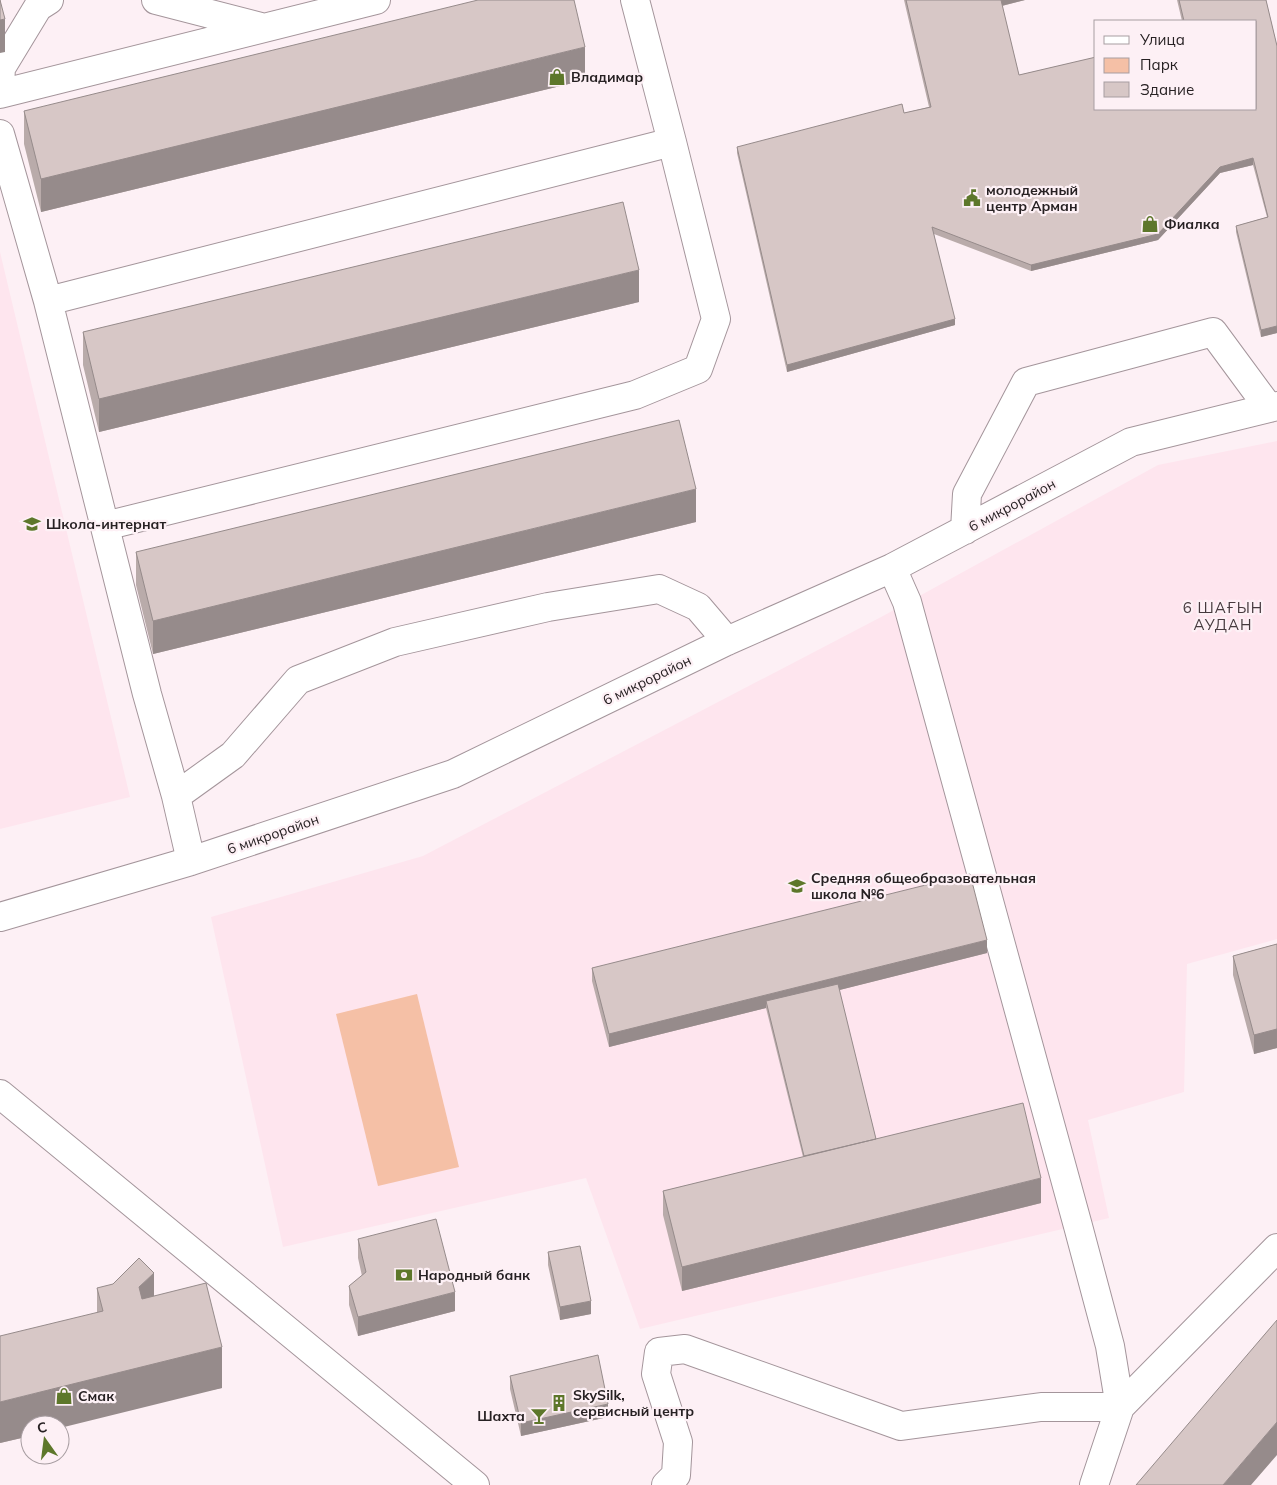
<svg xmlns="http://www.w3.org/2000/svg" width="1277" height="1485" viewBox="0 0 1277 1485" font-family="Mulish,sans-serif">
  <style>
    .built { fill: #fee5ee }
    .green { fill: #f5c0a6 }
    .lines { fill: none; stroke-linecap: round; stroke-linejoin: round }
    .minor-casing { stroke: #a4959b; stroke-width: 30 }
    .minor { stroke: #fff; stroke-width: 28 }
    .wall { fill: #b9abaa }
    .shaded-wall { fill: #968b8b }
    .building { fill: #d7c7c6; stroke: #968b8b }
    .labels { text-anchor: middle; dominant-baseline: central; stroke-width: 4.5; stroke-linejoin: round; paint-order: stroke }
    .poi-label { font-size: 14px; font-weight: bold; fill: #272123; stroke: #fdf0f5; text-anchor: start }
    .street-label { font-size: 14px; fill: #272123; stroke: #fdf0f5 }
    .neighbourhood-label { font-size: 15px; letter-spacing: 1px; fill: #463a3e; stroke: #fdf0f5 }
  </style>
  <rect width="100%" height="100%" fill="#fdf0f5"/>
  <path class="built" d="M 0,252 L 130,797 L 0,829 Z
    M 1277,441 L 1277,939 L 1187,964 L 1184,1092 L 1088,1120 L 1109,1218 L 640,1329 L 586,1178 L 283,1247 L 211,917 L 423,856 L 883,616 L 1158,465 Z"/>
  <path class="green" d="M 417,994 L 459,1167 L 378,1186 L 336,1014 Z"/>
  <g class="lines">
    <g class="minor-casing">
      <path id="minor" d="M 156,0 L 261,27
        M 0,84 L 1,68 L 38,7 L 49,0
        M 0,94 L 376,0
        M 0,134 L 48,301 L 147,694 L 176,796 L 191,861
        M 48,301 L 672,142
        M 105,526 L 635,395 L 698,369 L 716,319 L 672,142 L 635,0
        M 965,530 L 967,494 L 1026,382 L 1213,332 L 1269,408
        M 892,568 L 907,602 L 1078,1226 L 1110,1346 L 1120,1407 L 1094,1485
        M 176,796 L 233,755 L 298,680 L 395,642 L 548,607 L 659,589 L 698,607 L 727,641
        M 0,917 L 191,861 L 453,774 L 727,641 L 892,568 L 1131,442 L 1277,406
        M 0,1094 L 475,1485
        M 666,1485 L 676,1475 L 678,1442 L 656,1374 L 659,1352 L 685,1349 L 901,1426 L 1041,1407 L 1120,1407 L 1277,1248"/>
    </g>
    <use href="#minor" class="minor"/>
  </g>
  <path class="wall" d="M 904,0 L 1025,0 L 1002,6 L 1019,75 L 1256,21 L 1182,21 L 1177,0 L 1266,0 L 1277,46 L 1277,333 L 1261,337 L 1236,232 L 1236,226 L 1267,217 L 1253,165 L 1220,173 L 1158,240 L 1031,271 L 934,234 L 955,325 L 787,372 L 737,153 L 737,147 L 904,113 L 929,107 Z
    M 585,80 L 41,212 L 24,144 L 24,111 Z
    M 639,302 L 99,432 L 83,365 L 83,332 Z
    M 696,522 L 153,654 L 136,585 L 136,552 Z
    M 1277,944 L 1277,1048 L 1254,1054 L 1233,975 L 1233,956 Z
    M 987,953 L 839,990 L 876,1139 L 1041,1203 L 682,1291 L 663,1215 L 663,1191 L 803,1157 L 766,1008 L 609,1047 L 592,981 L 592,968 Z
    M 358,1239 L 455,1311 L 358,1336 L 349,1305 L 349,1286 L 362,1276 L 358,1258 Z
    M 548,1252 L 591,1314 L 560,1320 L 548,1265 Z
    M 97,1288 L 154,1296 L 222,1388 L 30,1425 L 30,1436 L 0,1443 L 97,1312 Z
    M 510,1376 L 608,1417 L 521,1436 L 510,1389 Z"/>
  <path class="shaded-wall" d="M 1001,0 L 1025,0 L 1001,6 Z
    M 5,19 L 5,52 L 0,53 L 0,20 Z
    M 585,47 L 585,80 L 41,212 L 41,179 Z
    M 1253,158 L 1253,165 L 1220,173 L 1158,240 L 1031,271 L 1031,265 L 1220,167 Z
    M 639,270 L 639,302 L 99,432 L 99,399 Z
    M 955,319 L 955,325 L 787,372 L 787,365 Z
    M 1277,326 L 1277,333 L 1261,337 L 1261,330 Z
    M 696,489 L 696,522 L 153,654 L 153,621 Z
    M 987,940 L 987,953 L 768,1008 L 766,1001 L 766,1008 L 609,1047 L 609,1034 Z
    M 1277,1029 L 1277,1048 L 1254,1054 L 1254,1035 Z
    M 1041,1178 L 1041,1203 L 682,1291 L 682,1267 Z
    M 154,1273 L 154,1314 L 139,1329 L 139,1287 Z
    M 455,1292 L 455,1311 L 358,1336 L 358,1317 Z
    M 591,1301 L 591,1314 L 560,1320 L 560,1307 Z
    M 222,1347 L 222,1388 L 60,1428 L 60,1425 L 30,1425 L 30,1436 L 0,1443 L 0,1402 Z
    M 608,1404 L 608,1417 L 521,1436 L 521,1423 Z
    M 1277,1422 L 1277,1455 L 1251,1485 L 1223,1485 Z"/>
  <path class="building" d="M 0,0 L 5,19 L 0,20 Z
    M 478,0 L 574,0 L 585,47 L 41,179 L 24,111 Z
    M 906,0 L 1001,0 L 1019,75 L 1096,57 L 1096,109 L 1256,109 L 1256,21 L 1184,21 L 1179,0 L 1266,0 L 1277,46 L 1277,326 L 1261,330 L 1236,226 L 1268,217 L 1253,158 L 1220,167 L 1158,234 L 1031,265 L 932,227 L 955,319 L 787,365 L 737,147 L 902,104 L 904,113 L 931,107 Z
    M 623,202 L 639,270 L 99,399 L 83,332 Z
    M 679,420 L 696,489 L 153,621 L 136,552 Z
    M 970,874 L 987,940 L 609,1034 L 592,968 Z
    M 1277,944 L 1277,1029 L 1254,1035 L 1233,956 Z
    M 838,984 L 876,1139 L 804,1156 L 766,1001 Z
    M 1023,1103 L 1041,1178 L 682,1267 L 663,1191 Z
    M 436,1219 L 455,1292 L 358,1317 L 349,1286 L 366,1272 L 358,1239 Z
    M 580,1246 L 591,1301 L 560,1307 L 548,1252 Z
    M 139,1258 L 154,1273 L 139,1287 L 142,1299 L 206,1283 L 222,1347 L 0,1402 L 0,1336 L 103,1311 L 97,1288 L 113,1284 Z
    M 1277,1320 L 1277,1422 L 1223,1485 L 1136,1485 Z
    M 598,1355 L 608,1404 L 521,1423 L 510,1376 Z"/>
  <defs>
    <g id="shop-bare" transform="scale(1.35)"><path d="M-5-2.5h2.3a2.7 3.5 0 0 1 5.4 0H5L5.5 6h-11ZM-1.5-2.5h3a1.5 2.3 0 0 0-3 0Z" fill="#5d772a" stroke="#fdf0f5" stroke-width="2.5" paint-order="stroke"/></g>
    <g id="civic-bare" transform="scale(1.35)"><path d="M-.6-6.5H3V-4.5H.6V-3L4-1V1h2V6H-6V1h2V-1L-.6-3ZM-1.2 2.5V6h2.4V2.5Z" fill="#5d772a" stroke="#fdf0f5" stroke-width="2.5" paint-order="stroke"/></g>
    <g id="school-bare" transform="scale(1.35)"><path d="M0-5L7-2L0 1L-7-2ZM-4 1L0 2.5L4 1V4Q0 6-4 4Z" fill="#5d772a" stroke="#fdf0f5" stroke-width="2.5" paint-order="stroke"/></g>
    <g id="bank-bare" transform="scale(1.35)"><path d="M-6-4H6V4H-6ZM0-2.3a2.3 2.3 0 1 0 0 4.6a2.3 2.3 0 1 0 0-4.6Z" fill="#5d772a" stroke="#fdf0f5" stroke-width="2.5" paint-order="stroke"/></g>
    <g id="building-bare" transform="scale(1.35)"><path d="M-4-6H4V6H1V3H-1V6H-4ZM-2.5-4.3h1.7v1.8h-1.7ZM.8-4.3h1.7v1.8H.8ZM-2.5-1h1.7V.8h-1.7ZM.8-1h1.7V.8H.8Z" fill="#5d772a" stroke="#fdf0f5" stroke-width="2.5" paint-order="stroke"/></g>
    <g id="bar-bare" transform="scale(1.35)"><path d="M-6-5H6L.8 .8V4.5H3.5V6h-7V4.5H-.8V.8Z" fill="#5d772a" stroke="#fdf0f5" stroke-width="2.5" paint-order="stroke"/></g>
  </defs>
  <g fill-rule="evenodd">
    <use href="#shop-bare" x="557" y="77"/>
    <use href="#civic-bare" x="972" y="198"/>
    <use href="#shop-bare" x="1150" y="224"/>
    <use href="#school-bare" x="32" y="524"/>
    <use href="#school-bare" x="797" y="886"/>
    <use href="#bank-bare" x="404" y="1275"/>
    <use href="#shop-bare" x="64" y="1396"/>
    <use href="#building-bare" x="559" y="1403"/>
    <use href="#bar-bare" x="539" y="1416"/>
  </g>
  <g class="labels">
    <g class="poi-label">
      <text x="571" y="77">Владимар</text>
      <text x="986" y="190">молодежный<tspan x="986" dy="16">центр Арман</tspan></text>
      <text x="1164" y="224">Фиалка</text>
      <text x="46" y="524">Школа-интернат</text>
      <text x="811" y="878">Средняя общеобразовательная<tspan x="811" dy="16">школа №6</tspan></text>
      <text x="418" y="1275">Народный банк</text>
      <text x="573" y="1395">SkySilk,<tspan x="573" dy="16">сервисный центр</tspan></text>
      <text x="78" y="1396">Смак</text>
      <text x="525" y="1416" text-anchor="end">Шахта</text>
    </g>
    <g class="street-label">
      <text transform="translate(1012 505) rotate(-28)">6 микрорайон</text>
      <text transform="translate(647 680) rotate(-26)">6 микрорайон</text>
      <text transform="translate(273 834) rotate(-19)">6 микрорайон</text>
    </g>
    <g class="neighbourhood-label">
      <text x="1223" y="607">6 ШАҒЫН<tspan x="1223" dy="17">АУДАН</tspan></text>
    </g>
  </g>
  <rect x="1094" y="20" width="162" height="90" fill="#fdf0f5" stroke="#a79da1"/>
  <rect x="1104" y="36" width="25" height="8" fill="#ffffff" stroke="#a79da1"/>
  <text x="1140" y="45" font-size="15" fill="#272123">Улица</text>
  <rect x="1104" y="58" width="25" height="15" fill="#f5c0a6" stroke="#a79da1"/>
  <text x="1140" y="70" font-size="15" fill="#272123">Парк</text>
  <rect x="1104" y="82" width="25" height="15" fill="#d7c7c6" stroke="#a79da1"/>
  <text x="1140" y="95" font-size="15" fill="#272123">Здание</text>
  <g transform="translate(45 1440) rotate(346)"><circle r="24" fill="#fdf0f5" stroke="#a79da1"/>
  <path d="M0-4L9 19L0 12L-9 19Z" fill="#5d772a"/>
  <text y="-8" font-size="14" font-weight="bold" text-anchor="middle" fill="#272123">С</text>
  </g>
</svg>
